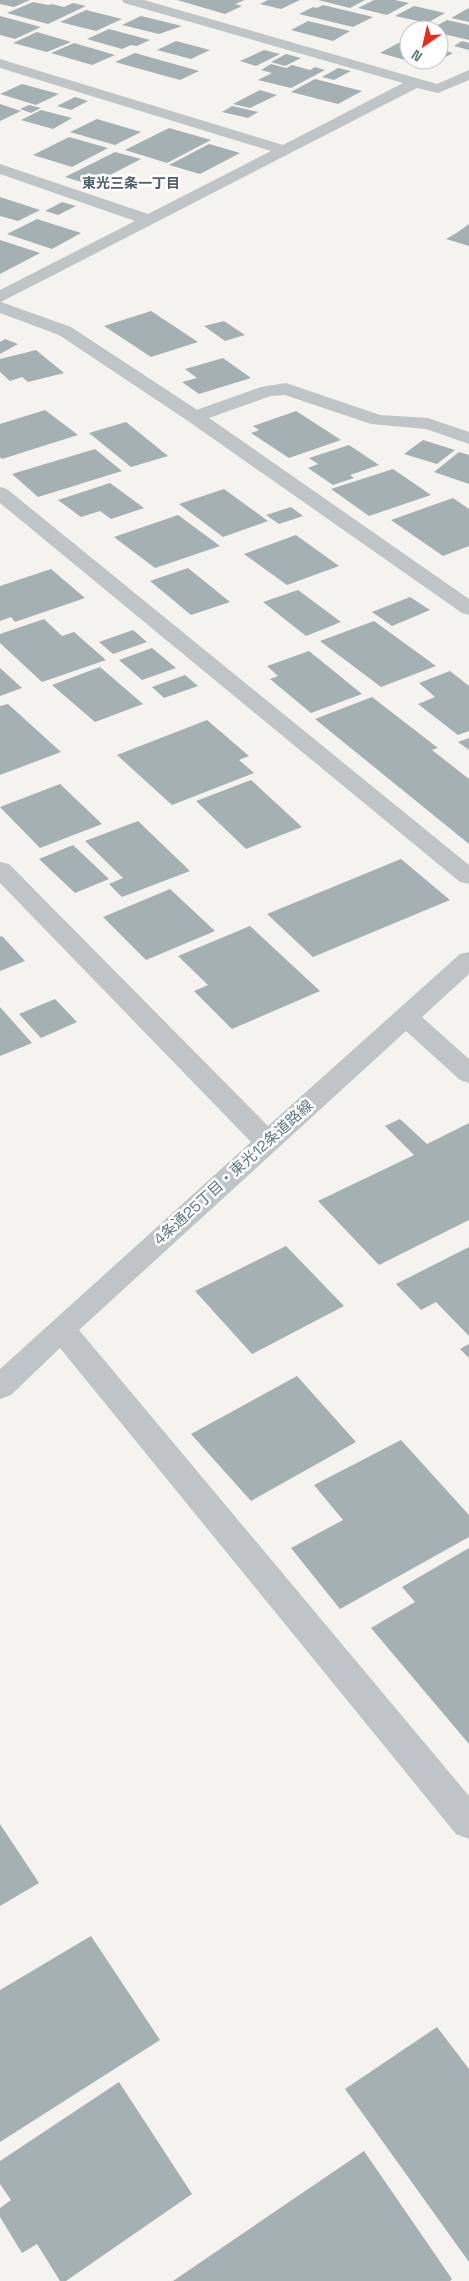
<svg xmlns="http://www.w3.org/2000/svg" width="469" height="2281" viewBox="0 0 469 2281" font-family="'Space Grotesk','Noto Sans JP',sans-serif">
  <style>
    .building { fill: #a5b0b3 }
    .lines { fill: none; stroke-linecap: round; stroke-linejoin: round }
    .service { fill: #bfc4c6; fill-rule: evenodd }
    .minor { fill: #bfc4c6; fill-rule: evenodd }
    .labels { text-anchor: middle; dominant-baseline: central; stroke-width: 5; stroke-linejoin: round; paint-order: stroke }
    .far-neighbourhood-label { font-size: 14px; font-weight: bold; fill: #506066; stroke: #fff }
    .street-label { font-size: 15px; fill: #627882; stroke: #fff }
  </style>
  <rect width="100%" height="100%" fill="#f4f3ef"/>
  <path class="building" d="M 0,0 L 30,0 L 14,7 L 0,4 Z
    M 177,0 L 245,0 L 235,4 L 242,6 L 225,14 Z
    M 268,0 L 300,0 L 281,9 L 260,4 Z
    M 318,0 L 365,0 L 350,8 Z
    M 374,0 L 395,0 L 409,3 L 387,15 L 358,8 Z
    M 33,2 L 48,5 L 52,4 L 64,7 L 73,3 L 86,6 L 48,24 L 7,13 Z
    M 323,5 L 373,17 L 353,27 L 299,14 L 313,7 L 317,8 Z
    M 414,6 L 445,13 L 427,23 L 395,16 Z
    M 469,8 L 469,22 L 451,18 Z
    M 86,10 L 122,19 L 96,31 L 60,22 Z
    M 0,16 L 41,27 L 15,39 L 0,35 Z
    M 141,16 L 182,26 L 159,34 L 122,25 Z
    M 447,20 L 469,25 L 469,40 L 439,33 L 439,30 L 429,30 Z
    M 308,21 L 350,31 L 333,41 L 291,30 Z
    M 109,29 L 150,40 L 137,46 L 131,45 L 122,49 L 87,39 Z
    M 37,32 L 71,42 L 47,52 L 13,43 Z
    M 404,40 L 409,41 L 409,61 L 380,53 Z
    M 176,41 L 210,50 L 191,59 L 157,50 Z
    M 462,41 L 469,43 L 469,50 L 454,46 Z
    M 74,43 L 115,55 L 92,65 L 51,53 Z
    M 439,49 L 453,53 L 434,63 L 425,61 L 420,63 L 409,61 L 439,60 Z
    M 264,50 L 280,54 L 256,66 L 240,61 Z
    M 135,53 L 199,71 L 180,80 L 115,62 Z
    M 286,54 L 301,58 L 285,66 L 271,62 Z
    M 271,64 L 286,68 L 292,65 L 310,70 L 315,67 L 325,70 L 291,88 L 258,80 L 272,73 L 261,70 Z
    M 338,68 L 351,71 L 334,80 L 322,77 Z
    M 315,79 L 362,91 L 338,104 L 291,92 Z
    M 22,84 L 59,94 L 36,105 L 0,94 Z
    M 260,90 L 277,95 L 250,108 L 233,104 Z
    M 75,97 L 88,101 L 71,110 L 57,106 Z
    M 0,104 L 21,111 L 0,121 Z
    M 29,105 L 41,108 L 31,113 L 20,109 Z
    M 232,106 L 258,112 L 248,118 L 222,112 Z
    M 41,110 L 72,118 L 53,129 L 21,120 Z
    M 97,119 L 141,132 L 115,145 L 70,132 Z
    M 169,128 L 211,140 L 167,163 L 125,150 Z
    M 69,137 L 108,148 L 72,167 L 33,155 Z
    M 209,144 L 240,153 L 200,174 L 169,165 Z
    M 115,152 L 141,159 L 91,185 L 65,177 Z
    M 0,197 L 40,210 L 18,221 L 0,216 Z
    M 62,202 L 76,206 L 58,215 L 45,211 Z
    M 37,219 L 81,233 L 52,249 L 7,234 Z
    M 469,224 L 469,246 L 446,239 L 458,232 Z
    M 0,240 L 40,253 L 0,274 Z
    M 151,311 L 198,342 L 151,357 L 104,326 Z
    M 224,321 L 245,335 L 225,341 L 204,326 Z
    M 5,339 L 18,344 L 0,354 L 0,342 Z
    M 36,350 L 64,373 L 28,382 L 22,377 L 10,381 L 0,372 L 0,359 Z
    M 223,358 L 251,378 L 199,394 L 182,382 L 197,378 L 185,369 Z
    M 45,410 L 78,435 L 2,459 L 0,457 L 0,424 Z
    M 296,411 L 341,440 L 289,458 L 251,433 L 259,430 L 253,426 Z
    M 126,422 L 168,456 L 131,467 L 89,433 Z
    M 423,440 L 455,450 L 437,464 L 404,454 Z
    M 349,445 L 379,465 L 350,475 L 354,478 L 333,485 L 308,468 L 318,464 L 309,458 Z
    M 95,449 L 122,471 L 38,497 L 12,474 Z
    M 459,452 L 469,455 L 469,484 L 434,472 Z
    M 393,469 L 431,495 L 369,516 L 331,489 Z
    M 110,483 L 144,508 L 111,519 L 100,511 L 81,517 L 58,500 Z
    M 224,489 L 268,521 L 223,537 L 179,504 Z
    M 453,498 L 469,509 L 469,546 L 443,556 L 391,520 Z
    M 291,507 L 303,516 L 279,524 L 266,515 Z
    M 178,515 L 220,546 L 155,568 L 114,537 Z
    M 296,535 L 339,566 L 287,585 L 244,554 Z
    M 188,568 L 230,602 L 191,615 L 150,581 Z
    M 51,569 L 85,598 L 15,622 L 11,617 L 0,621 L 0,586 Z
    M 298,590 L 341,622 L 306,636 L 263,602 Z
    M 410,597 L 430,610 L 392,626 L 372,612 Z
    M 44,619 L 62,636 L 74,632 L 106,660 L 42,682 L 0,643 L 0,634 Z
    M 374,621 L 436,666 L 381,687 L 320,641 Z
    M 133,630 L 147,642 L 113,654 L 99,642 Z
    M 152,648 L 176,668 L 142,680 L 119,660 Z
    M 309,651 L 362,694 L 311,713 L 270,679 L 278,676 L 267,666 Z
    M 100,667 L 143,704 L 95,722 L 52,685 Z
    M 0,668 L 22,688 L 0,696 Z
    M 450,671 L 469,686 L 469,731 L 458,735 L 418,704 L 435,697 L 419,683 Z
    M 185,675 L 198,686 L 164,698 L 152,687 Z
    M 372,697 L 438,748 L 432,750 L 469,779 L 469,844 L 315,719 Z
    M 8,704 L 61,752 L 0,775 L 0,706 Z
    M 207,720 L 249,756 L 239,760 L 254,773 L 172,805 L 117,755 Z
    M 469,738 L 469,750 L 458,742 Z
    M 251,780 L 302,827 L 246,849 L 196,801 Z
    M 60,784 L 102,824 L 40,848 L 0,807 Z
    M 138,821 L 190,871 L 122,897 L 109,884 L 123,878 L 85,841 Z
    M 73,845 L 109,879 L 75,893 L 39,859 Z
    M 401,859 L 450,900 L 313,957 L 267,914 Z
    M 170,889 L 215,931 L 146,960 L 103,917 Z
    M 250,926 L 320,991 L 232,1029 L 194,991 L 208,985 L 178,956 Z
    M 2,936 L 25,961 L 0,971 L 0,937 Z
    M 55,999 L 77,1022 L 41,1038 L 19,1014 Z
    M 0,1007 L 32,1043 L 0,1056 Z
    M 400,1119 L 427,1144 L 469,1123 L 469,1220 L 379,1265 L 318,1201 L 414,1155 L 385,1126 Z
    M 286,1246 L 344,1306 L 252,1354 L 195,1291 Z
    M 469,1247 L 469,1336 L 436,1302 L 421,1310 L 396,1284 Z
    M 469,1344 L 469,1358 L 460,1349 Z
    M 297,1376 L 356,1442 L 251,1501 L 191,1434 Z
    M 401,1440 L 469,1515 L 469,1537 L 340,1609 L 291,1548 L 343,1520 L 314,1485 Z
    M 469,1548 L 469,1744 L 371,1628 L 415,1602 L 402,1587 Z
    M 0,1824 L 39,1883 L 0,1906 Z
    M 91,1936 L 160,2040 L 0,2142 L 0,1990 Z
    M 437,2027 L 469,2069 L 469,2262 L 345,2089 Z
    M 119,2082 L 192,2194 L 66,2281 L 60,2281 L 37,2244 L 22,2253 L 0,2217 L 0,2208 L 11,2200 L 0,2184 L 0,2161 Z
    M 364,2151 L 452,2279 L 450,2281 L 173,2281 Z"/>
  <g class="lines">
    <path class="service" d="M 286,383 L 380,415 L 428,418 L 469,432 L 469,444 L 426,429 L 371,424 L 285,395 L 271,396 L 195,423 L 188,421 L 186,417 L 188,413 L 261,387 Z"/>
    <path class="minor" d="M 122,0 L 144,0 L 437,84 L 469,70 L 469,80 L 438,93 L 417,88 L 1,302 L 71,327 L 202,413 L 469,599 L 469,615 L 462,613 L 188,421 L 59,335 L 0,313 L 0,290 L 135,221 L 0,174 L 0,164 L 148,214 L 271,151 L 0,68 L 0,59 L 283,145 L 403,83 L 124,3 Z
      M 0,487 L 7,489 L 469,865 L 469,884 L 460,882 L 0,503 Z
      M 0,862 L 9,864 L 268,1126 L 460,954 L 469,952 L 469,974 L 422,1017 L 469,1059 L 469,1083 L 460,1080 L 406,1031 L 79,1330 L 469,1796 L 469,1839 L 456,1834 L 60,1348 L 11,1395 L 0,1399 L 0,1369 L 251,1142 L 0,883 Z"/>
  </g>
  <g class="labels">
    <g class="far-neighbourhood-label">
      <text x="131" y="183">東光三条一丁目</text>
    </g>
    <g class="street-label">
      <text transform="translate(233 1172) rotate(-42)">4条通25丁目・東光12条道路線</text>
    </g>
  </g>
  <g transform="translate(424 45) rotate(214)"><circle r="24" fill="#ffffff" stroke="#c0c9cd"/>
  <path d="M0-4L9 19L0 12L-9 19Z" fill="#e92c1b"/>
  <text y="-8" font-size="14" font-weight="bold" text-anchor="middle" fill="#627882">N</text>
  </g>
</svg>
